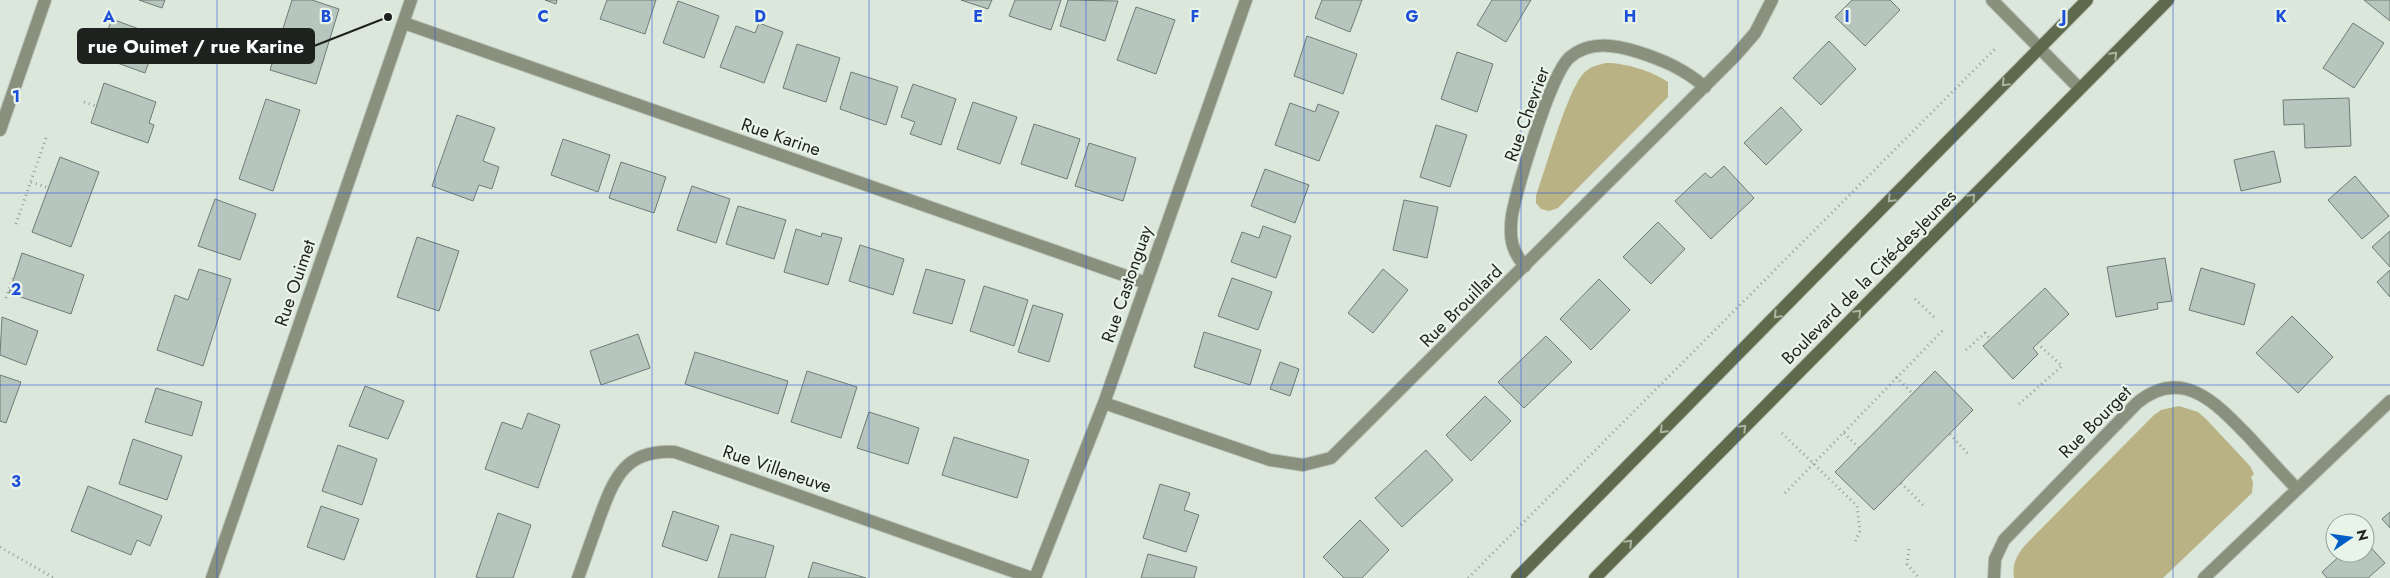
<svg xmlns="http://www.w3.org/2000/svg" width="2390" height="578" viewBox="0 0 2390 578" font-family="Jost,sans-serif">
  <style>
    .green { fill: #b8b285 }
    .building { fill: #b6c5be; stroke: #6e7c76 }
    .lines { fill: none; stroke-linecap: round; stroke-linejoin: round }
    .street-casing { stroke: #bac4b9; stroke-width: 14 }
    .secondary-casing { stroke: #bac4b9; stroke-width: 14 }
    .path { stroke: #979f96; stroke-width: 3; stroke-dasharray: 1 4; stroke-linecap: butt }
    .street { stroke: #89907d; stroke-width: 12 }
    .secondary { stroke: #5f694c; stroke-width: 12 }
    .oneway { stroke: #abb5a2 }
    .grid { fill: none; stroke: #1d4ed8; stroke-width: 1; stroke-opacity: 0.55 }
    .labels { text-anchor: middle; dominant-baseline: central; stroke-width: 4.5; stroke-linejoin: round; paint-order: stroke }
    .street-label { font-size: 18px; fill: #1e221e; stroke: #e9f4e9 }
    .grid-label { font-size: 16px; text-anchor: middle; font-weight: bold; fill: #1d4ed8; stroke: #e9f4e9; stroke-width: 4.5; stroke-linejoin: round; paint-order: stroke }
    .leader { fill: none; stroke: #1e221e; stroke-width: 2 }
    .callout-dot { fill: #1e221e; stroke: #e9f4e9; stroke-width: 2 }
    .callout { fill: #1e221e; stroke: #1e221e; stroke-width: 2 }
    .callout-label { font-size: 19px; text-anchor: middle; font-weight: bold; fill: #fff }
  </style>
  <rect width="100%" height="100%" fill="#dce7db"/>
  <path class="green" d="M 1606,63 C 1626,63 1652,71 1668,82 L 1668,97 L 1558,208 L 1549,211 L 1541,209 L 1536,203 L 1536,196 C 1545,171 1569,85 1585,72 C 1591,66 1598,65 1606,63 Z
    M 2179,406 L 2198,412 L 2206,419 L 2250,466 L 2254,474 L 2251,477 L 2253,482 L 2252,493 L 2163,578 L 2014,578 C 2011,560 2021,549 2033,537 L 2154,415 L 2161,410 Z"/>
  <path class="building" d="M 139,0 L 165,0 L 162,8 Z
    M 292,0 L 312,0 L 339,9 L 316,84 L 270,70 Z
    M 545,0 L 557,0 L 556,4 Z
    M 607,0 L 656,0 L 645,34 L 600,19 Z
    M 961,0 L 992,0 L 988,9 Z
    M 1015,0 L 1061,0 L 1051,30 L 1009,16 Z
    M 1068,0 L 1118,1 L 1105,41 L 1060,26 Z
    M 1322,0 L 1362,0 L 1350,32 L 1315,18 Z
    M 1492,0 L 1531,0 L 1506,42 L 1477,25 Z
    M 1852,0 L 1890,0 L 1900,10 L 1865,46 L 1835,17 Z
    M 2364,0 L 2390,0 L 2390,21 Z
    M 678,1 L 719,16 L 704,58 L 663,43 Z
    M 1136,7 L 1175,20 L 1156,74 L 1117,60 Z
    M 112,19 L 158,36 L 145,73 L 98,56 Z
    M 759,23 L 783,32 L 764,83 L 720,67 L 736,26 L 755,33 Z
    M 2353,23 L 2384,43 L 2354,88 L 2323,68 Z
    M 1307,36 L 1357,54 L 1343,94 L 1294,76 Z
    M 1829,41 L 1856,69 L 1821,105 L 1793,78 Z
    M 797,44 L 840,58 L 826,102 L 783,88 Z
    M 1457,52 L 1493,64 L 1477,112 L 1441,99 Z
    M 851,72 L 898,87 L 886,125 L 840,109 Z
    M 104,83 L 156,102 L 149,123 L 154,125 L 148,143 L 91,123 Z
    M 913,84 L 956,99 L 941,145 L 910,134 L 915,122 L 901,117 Z
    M 2349,98 L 2351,146 L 2305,148 L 2304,124 L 2284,125 L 2283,100 Z
    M 266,99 L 300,110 L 273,191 L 239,179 Z
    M 973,102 L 1017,117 L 1000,164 L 957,149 Z
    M 1290,103 L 1315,112 L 1318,104 L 1339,112 L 1319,161 L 1275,145 Z
    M 1781,107 L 1802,130 L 1766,165 L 1744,143 Z
    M 457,115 L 495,128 L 483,161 L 499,167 L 492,189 L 479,185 L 473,201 L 432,186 Z
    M 1034,124 L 1080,139 L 1067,179 L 1021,164 Z
    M 1436,125 L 1467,135 L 1450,187 L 1420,177 Z
    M 563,139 L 610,155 L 598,192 L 551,175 Z
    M 1089,143 L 1136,158 L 1123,201 L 1075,186 Z
    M 2274,151 L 2281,182 L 2241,191 L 2234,160 Z
    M 60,157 L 99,172 L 71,247 L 32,232 Z
    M 621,162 L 666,177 L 654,213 L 609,198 Z
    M 1724,166 L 1754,198 L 1711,239 L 1675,201 L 1705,173 L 1711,178 Z
    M 1265,169 L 1309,185 L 1295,223 L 1251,206 Z
    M 2355,176 L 2389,216 L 2362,239 L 2328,200 Z
    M 692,186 L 730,199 L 716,243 L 677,230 Z
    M 215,199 L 256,214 L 240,260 L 198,246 Z
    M 1404,200 L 1438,207 L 1427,258 L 1393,250 Z
    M 738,206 L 786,220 L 774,259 L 726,244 Z
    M 1658,222 L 1685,249 L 1651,284 L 1623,257 Z
    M 1263,226 L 1291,236 L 1276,278 L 1231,262 L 1242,232 L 1259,238 Z
    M 796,229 L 821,237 L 822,233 L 842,238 L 828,285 L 784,272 Z
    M 2390,231 L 2390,267 L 2372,247 Z
    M 417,237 L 459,251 L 439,311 L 397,297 Z
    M 860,245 L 904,259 L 893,295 L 849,281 Z
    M 22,253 L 84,275 L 71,314 L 9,293 Z
    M 2165,258 L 2172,301 L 2157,303 L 2158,309 L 2116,317 L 2107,267 Z
    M 2201,268 L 2255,284 L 2244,325 L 2189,310 Z
    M 199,269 L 231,279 L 203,366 L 157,350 L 175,295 L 188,300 Z
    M 926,269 L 965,280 L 952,324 L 913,313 Z
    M 1383,269 L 1408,290 L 1373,333 L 1348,313 Z
    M 2390,270 L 2390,297 L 2377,282 Z
    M 1232,278 L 1272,292 L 1258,330 L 1218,316 Z
    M 1599,279 L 1630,310 L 1591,350 L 1560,319 Z
    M 984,286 L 1028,300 L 1014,346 L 970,331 Z
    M 2045,288 L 2069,314 L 2033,348 L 2038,354 L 2013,379 L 1983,346 Z
    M 1033,305 L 1063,314 L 1049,362 L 1018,352 Z
    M 2292,316 L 2333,357 L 2298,393 L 2256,353 Z
    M 2,317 L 38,331 L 26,365 L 0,355 Z
    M 1204,332 L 1261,350 L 1250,385 L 1194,367 Z
    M 638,334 L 650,368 L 601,385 L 590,351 Z
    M 1546,336 L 1572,362 L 1524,408 L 1498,382 Z
    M 695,352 L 788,381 L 778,414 L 685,384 Z
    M 1280,362 L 1299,369 L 1290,396 L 1270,389 Z
    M 807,371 L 857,387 L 841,438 L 791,422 Z
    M 1935,371 L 1973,410 L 1874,510 L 1835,472 Z
    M 0,375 L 21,382 L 6,423 L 0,421 Z
    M 365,386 L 404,401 L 388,439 L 349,426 Z
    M 156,388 L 202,402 L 192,436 L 145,422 Z
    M 1485,396 L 1511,421 L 1471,461 L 1446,435 Z
    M 869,412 L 919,428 L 908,464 L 857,448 Z
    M 528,413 L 560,425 L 538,488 L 485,469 L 502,422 L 522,429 Z
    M 954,437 L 1029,460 L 1017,498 L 942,475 Z
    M 133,439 L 182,456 L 167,500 L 119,484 Z
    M 338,445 L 377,459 L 362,505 L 322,491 Z
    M 1426,450 L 1453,480 L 1402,527 L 1375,498 Z
    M 1160,484 L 1190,493 L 1184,510 L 1199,515 L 1186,552 L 1143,538 Z
    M 88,486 L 162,516 L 150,546 L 137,540 L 131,555 L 71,531 Z
    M 321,506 L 359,519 L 344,560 L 307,547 Z
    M 673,511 L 719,526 L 707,561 L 662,546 Z
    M 2390,512 L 2390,528 L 2382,519 Z
    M 498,513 L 531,525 L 513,578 L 480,578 L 476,577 Z
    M 1360,520 L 1389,550 L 1362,578 L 1344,578 L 1323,557 Z
    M 731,534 L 774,546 L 765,578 L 718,578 Z
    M 2365,541 L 2385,563 L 2368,578 L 2327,578 L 2322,572 L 2343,553 L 2365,553 Z
    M 1148,554 L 1197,567 L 1194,578 L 1141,578 Z
    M 813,562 L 866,578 L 808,578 Z"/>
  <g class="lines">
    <g class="street-casing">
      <path id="street" d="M 1992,0 L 2079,88
        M 404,23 L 1146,283
        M 0,130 L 45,0
        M 1525,266 C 1511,251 1509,236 1512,215 C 1518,185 1550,76 1569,58 C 1589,40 1615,45 1638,52 C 1663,60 1684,69 1705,87
        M 1104,403 L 1270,460 L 1303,465 L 1331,458 L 1735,56 L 1755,33 L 1772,0
        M 212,578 L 411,0
        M 578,578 C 585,558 592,539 599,519 C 614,478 625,449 675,452 L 1032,578
        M 1035,578 L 1104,403 L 1246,0
        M 1994,578 L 1995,559 L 2004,540 L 2137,403 C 2183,365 2218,405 2250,438 C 2265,455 2281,472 2297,489
        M 2204,578 L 2390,401"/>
    </g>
    <g class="secondary-casing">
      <path id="secondary" d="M 1517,578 L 2087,0
        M 1595,578 L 2168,0"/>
    </g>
    <path class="path" d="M 90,40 L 93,46 L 101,49
      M 84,102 L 96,106
      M 31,182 L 49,188
      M 16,224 L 47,135
      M 6,298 L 14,275
      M 1915,299 L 1935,318
      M 1966,350 L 1985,333 L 1990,339
      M 1896,377 L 1913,394
      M 2019,404 L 2062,366 L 2038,344
      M 1782,433 L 1857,506 L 1860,531 L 1855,542
      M 1844,433 L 1859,448
      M 1950,434 L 1968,454
      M 1901,483 L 1924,506
      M 1785,493 L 1945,328
      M 0,547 L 54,578
      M 1909,549 L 1907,564 L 1919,578
      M 1468,578 L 1997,47"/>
    <use href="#street" class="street"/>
    <use href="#secondary" class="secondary"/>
  </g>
  <defs><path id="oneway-chevron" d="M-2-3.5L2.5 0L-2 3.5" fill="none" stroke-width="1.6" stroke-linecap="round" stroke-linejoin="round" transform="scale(1.25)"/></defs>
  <g class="oneway">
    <use href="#oneway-chevron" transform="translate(2114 55) rotate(-45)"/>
    <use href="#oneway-chevron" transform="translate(2005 83) rotate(134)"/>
    <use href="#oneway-chevron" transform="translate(1972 197) rotate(-45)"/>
    <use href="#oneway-chevron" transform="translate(1891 199) rotate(134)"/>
    <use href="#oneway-chevron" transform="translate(1858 313) rotate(-45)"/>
    <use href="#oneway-chevron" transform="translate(1777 315) rotate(135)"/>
    <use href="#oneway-chevron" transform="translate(1743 428) rotate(-45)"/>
    <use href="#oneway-chevron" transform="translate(1663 430) rotate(135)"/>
    <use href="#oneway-chevron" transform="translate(1629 543) rotate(-45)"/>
  </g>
  <path class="grid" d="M 217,0 L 217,578M 435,0 L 435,578M 652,0 L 652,578M 869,0 L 869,578M 1086,0 L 1086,578M 1304,0 L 1304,578M 1521,0 L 1521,578M 1738,0 L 1738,578M 1955,0 L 1955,578M 2173,0 L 2173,578M 0,193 L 2390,193M 0,385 L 2390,385"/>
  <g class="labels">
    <g class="street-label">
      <text transform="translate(1527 114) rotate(-70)">Rue Chevrier</text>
      <text transform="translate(781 137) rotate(19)">Rue Karine</text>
      <text transform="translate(1869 277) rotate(-45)">Boulevard de la Cité-des-Jeunes</text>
      <text transform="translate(295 283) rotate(-71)">Rue Ouimet</text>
      <text transform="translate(1127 284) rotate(-71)">Rue Castonguay</text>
      <text transform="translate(1461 306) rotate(-45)">Rue Brouillard</text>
      <text transform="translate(2095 422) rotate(-45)">Rue Bourget</text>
      <text transform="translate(777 469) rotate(19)">Rue Villeneuve</text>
    </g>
  </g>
  <g class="grid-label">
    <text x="109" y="22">A</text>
    <text x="326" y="22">B</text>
    <text x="543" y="22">C</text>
    <text x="760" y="22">D</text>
    <text x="978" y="22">E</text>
    <text x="1195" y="22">F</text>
    <text x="1412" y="22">G</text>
    <text x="1630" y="22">H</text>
    <text x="1847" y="22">I</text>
    <text x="2064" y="22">J</text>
    <text x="2281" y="22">K</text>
    <text x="16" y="102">1</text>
    <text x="16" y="295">2</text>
    <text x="16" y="487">3</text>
  </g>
  <path class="leader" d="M388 17L314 46"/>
  <circle class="callout-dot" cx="388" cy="17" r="5"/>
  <rect class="callout" x="78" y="29" width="236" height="34" rx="5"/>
  <g class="callout-label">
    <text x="196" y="53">rue Ouimet / rue Karine</text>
  </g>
  <g transform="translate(2350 538) rotate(77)"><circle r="24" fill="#e9f4e9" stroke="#98a098"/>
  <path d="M0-4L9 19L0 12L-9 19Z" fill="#005ec6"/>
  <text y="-8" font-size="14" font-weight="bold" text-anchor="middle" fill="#1e221e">N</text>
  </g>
</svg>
